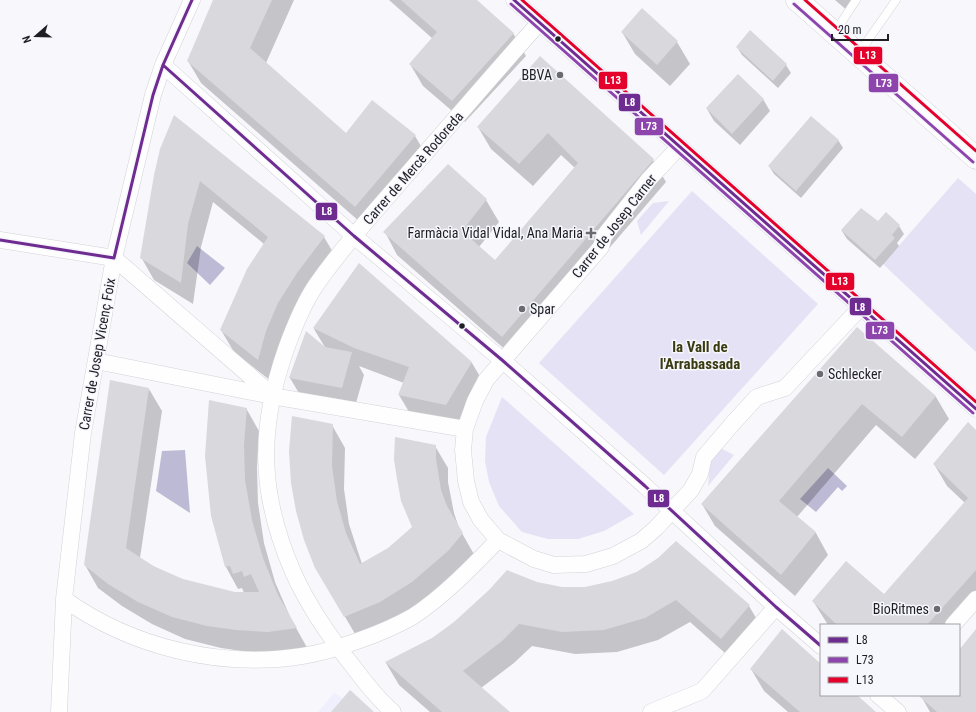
<svg xmlns="http://www.w3.org/2000/svg" width="976" height="712" viewBox="0 0 976 712" font-family="'Roboto Condensed',sans-serif">
  <style>
    .built { fill: #f0effd }
    .green { fill: #e4e2f4 }
    .water { fill: #bdbad5 }
    .shadow { fill: #0003 }
    .building { fill: #d8d8dd }
    .lines { fill: none; stroke-linecap: round; stroke-linejoin: round }
    .service-casing { stroke: #d3d2d7; stroke-width: 9 }
    .minor-casing { stroke: #d3d2d7; stroke-width: 17 }
    .secondary-casing { stroke: #d3d2d7; stroke-width: 23 }
    .service { stroke: #fefeff; stroke-width: 8 }
    .minor { stroke: #fefeff; stroke-width: 16 }
    .secondary { stroke: #fefeff; stroke-width: 22 }
    .bus-1-casing { stroke: #f6f6fd; stroke-width: 6 }
    .bus-2-casing { stroke: #f6f6fd; stroke-width: 6 }
    .bus-3-casing { stroke: #f6f6fd; stroke-width: 6 }
    .bus-1 { stroke: #6f2c90; stroke-width: 3 }
    .bus-2 { stroke: #8e44ad; stroke-width: 3 }
    .bus-3 { stroke: #e4002b; stroke-width: 3 }
    .bus-dot { fill: #1f1e23; stroke: #f6f6fd; stroke-width: 1.5 }
    .poi-dot { fill: #6b6a6f; stroke: #f6f6fd; stroke-width: 1.5 }
    .labels { text-anchor: middle; dominant-baseline: central; stroke-width: 3; stroke-linejoin: round; paint-order: stroke }
    .poi-label { font-size: 14px; fill: #1f1e23; stroke: #f6f6fd; text-anchor: end }
    .street-label { font-size: 14px; fill: #1f1e23; stroke: #f6f6fd }
    .neighbourhood-label { font-size: 15px; font-weight: bold; fill: #3b3b12; stroke: #f6f6fd }
    .line-badge { stroke: #f6f6fd; stroke-width: 1.5 }
    .badge-label { font-size: 11px; text-anchor: middle; font-weight: bold; fill: #fff }
  </style>
  <rect width="100%" height="100%" fill="#f7f7fc"/>
  <path class="built" d="M 350,690 L 374,712 L 318,712 L 334,693 L 343,698 Z"/>
  <path class="green" d="M 958,178 L 976,194 L 976,352 L 883,264 Z
    M 692,191 L 818,304 L 664,475 L 539,363 Z
    M 669,201 L 641,235 L 637,221 L 653,203 Z
    M 502,397 L 634,514 L 604,531 L 578,539 L 548,539 L 522,532 L 499,506 L 489,482 L 485,461 L 486,437 Z
    M 720,448 L 734,455 L 708,486 L 710,463 Z"/>
  <path class="water" d="M 197,246 L 225,268 L 210,285 L 187,263 Z
    M 185,450 L 190,513 L 156,491 L 162,451 Z
    M 828,468 L 847,486 L 842,491 L 838,487 L 816,512 L 800,499 Z"/>
  <path class="shadow" d="M 214,0 L 294,0 L 266,63 L 346,135 L 415,136 L 428,158 L 368,229 L 201,83 L 188,61 Z
    M 389,0 L 475,0 L 513,33 L 526,56 L 465,122 L 423,86 L 410,64 L 433,39 Z
    M 835,0 L 856,0 L 849,12 Z
    M 642,10 L 677,42 L 690,64 L 670,86 L 635,54 L 622,32 Z
    M 750,32 L 786,65 L 791,73 L 778,88 L 742,55 L 737,47 Z
    M 540,58 L 653,160 L 666,182 L 515,358 L 397,255 L 385,232 L 448,165 L 486,200 L 499,222 L 479,247 L 495,262 L 575,168 L 561,155 L 533,186 L 491,149 L 478,127 Z
    M 763,99 L 770,111 L 740,145 L 714,121 L 707,109 Z
    M 838,140 L 843,148 L 801,198 L 774,174 L 769,166 Z
    M 161,149 L 324,237 L 337,259 L 271,381 L 234,352 L 221,330 L 264,244 L 213,202 L 201,247 L 193,304 L 154,280 L 141,257 Z
    M 878,223 L 899,226 L 904,234 L 897,243 L 899,246 L 880,268 L 847,239 L 842,231 Z
    M 360,265 L 472,363 L 485,385 L 459,427 L 412,417 L 399,395 L 404,383 L 359,366 L 364,375 L 354,410 L 303,400 L 290,378 L 326,349 L 314,329 Z
    M 857,329 L 936,397 L 949,419 L 915,459 L 876,425 L 797,517 L 816,533 L 828,555 L 795,596 L 715,526 L 702,504 Z
    M 149,389 L 162,411 L 140,558 L 153,566 L 183,580 L 235,593 L 244,593 L 242,588 L 238,589 L 226,567 L 212,516 L 246,408 L 259,431 L 257,468 L 258,503 L 264,543 L 275,582 L 291,619 L 309,651 L 249,652 L 221,648 L 185,639 L 152,624 L 122,606 L 98,588 L 85,565 Z
    M 332,425 L 345,448 L 344,489 L 349,524 L 362,564 L 389,549 L 413,528 L 435,446 L 448,468 L 448,482 L 454,513 L 459,528 L 475,556 L 425,604 L 358,639 L 316,567 Z
    M 976,431 L 976,606 L 959,625 L 828,625 L 813,601 L 884,596 L 965,503 L 947,486 L 934,464 Z
    M 676,542 L 749,606 L 762,628 L 734,661 L 690,622 L 658,640 L 617,652 L 575,654 L 532,646 L 514,663 L 481,688 L 508,712 L 430,712 L 399,685 L 386,663 L 537,583 L 562,588 L 585,588 L 613,582 L 637,572 L 659,558 Z
    M 976,631 L 976,712 L 930,712 L 921,696 L 922,695 L 959,695 L 959,651 Z
    M 821,665 L 821,695 L 855,695 L 874,712 L 788,712 L 764,691 L 751,669 Z"/>
  <path class="building" d="M 213,0 L 272,0 L 250,48 L 346,133 L 372,100 L 416,135 L 355,207 L 187,61 Z
    M 401,0 L 477,0 L 514,33 L 452,101 L 409,64 L 437,32 Z
    M 642,8 L 678,41 L 657,65 L 621,32 Z
    M 750,30 L 787,64 L 773,81 L 736,47 Z
    M 540,56 L 654,159 L 502,337 L 383,232 L 448,164 L 487,199 L 462,231 L 495,260 L 578,163 L 548,133 L 519,164 L 477,127 Z
    M 738,74 L 764,99 L 732,134 L 706,108 Z
    M 174,115 L 325,236 L 297,273 L 278,303 L 266,331 L 258,360 L 220,330 L 247,269 L 268,237 L 200,181 L 188,224 L 181,283 L 140,258 L 154,175 L 160,149 Z
    M 811,116 L 839,140 L 796,191 L 768,166 Z
    M 861,208 L 878,221 L 886,212 L 900,225 L 892,235 L 895,238 L 875,260 L 841,230 Z
    M 359,263 L 472,362 L 446,405 L 398,395 L 409,367 L 354,348 L 313,328 Z
    M 857,327 L 936,396 L 902,437 L 862,404 L 779,501 L 816,532 L 781,575 L 701,504 Z
    M 306,331 L 325,347 L 352,352 L 342,388 L 289,378 Z
    M 110,380 L 149,388 L 126,548 L 153,566 L 183,579 L 235,592 L 259,592 L 251,574 L 244,577 L 242,571 L 233,574 L 230,566 L 225,567 L 211,516 L 205,456 L 209,400 L 247,408 L 244,445 L 245,480 L 252,520 L 263,558 L 278,595 L 297,628 L 268,632 L 236,630 L 207,626 L 172,617 L 138,602 L 108,584 L 84,565 Z
    M 292,416 L 333,424 L 332,466 L 337,501 L 346,533 L 360,564 L 388,548 L 412,527 L 401,501 L 397,479 L 394,459 L 395,437 L 436,445 L 436,459 L 441,490 L 447,506 L 463,533 L 448,551 L 412,582 L 380,602 L 344,617 L 315,568 L 304,540 L 296,511 L 291,483 L 289,451 Z
    M 968,422 L 976,430 L 976,570 L 927,625 L 837,625 L 812,601 L 846,561 L 884,594 L 968,498 L 933,464 Z
    M 676,541 L 750,605 L 721,639 L 676,600 L 645,618 L 604,630 L 562,632 L 519,624 L 502,641 L 463,671 L 510,712 L 442,712 L 385,662 L 432,638 L 454,622 L 489,590 L 507,570 L 537,582 L 562,587 L 585,587 L 612,581 L 637,572 L 658,558 Z
    M 782,629 L 821,664 L 821,695 L 857,695 L 876,712 L 800,712 L 750,669 Z
    M 976,629 L 976,712 L 937,712 L 919,696 L 959,695 L 959,650 Z
    M 350,690 L 374,712 L 331,712 Z"/>
  <g class="lines">
    <g class="service-casing">
      <path id="service" d="M 835,32 L 856,0
        M 859,53 L 896,0"/>
    </g>
    <g class="minor-casing">
      <path id="minor" d="M 514,0 L 976,409
        M 163,65 L 354,236 L 502,360 L 645,486 L 776,607 L 821,646
        M 679,147 L 649,179 L 604,236 L 601,247 L 486,380 L 475,401 L 465,429 L 463,450 L 466,481 L 471,502 L 481,520 L 498,540 L 534,559 L 554,565 L 586,564 L 613,556 L 641,541 L 656,528 L 691,490 L 700,474 L 704,457 L 734,422 L 757,397 L 785,388 L 861,307
        M 0,240 L 114,258
        M 114,258 L 272,395
        M 96,361 L 272,396 L 465,429
        M 64,599 C 131,647 220,669 302,656 C 322,653 341,647 360,640 C 377,634 396,626 412,617 C 442,598 474,565 498,540
        M 953,625 L 976,599
        M 878,695 L 898,712
        M 59,712 L 64,599 L 83,433 L 114,258 L 153,95 L 163,65 L 192,0
        M 393,712 C 378,699 367,685 355,669 C 331,639 309,608 293,572 C 259,494 258,429 286,349 C 294,327 303,304 316,285 C 344,245 378,208 410,171 C 453,121 496,71 540,22
        M 651,712 L 702,691 L 776,607"/>
    </g>
    <g class="secondary-casing">
      <path id="secondary" d="M 797,0 L 976,158"/>
    </g>
    <use href="#service" class="service"/>
    <use href="#minor" class="minor"/>
    <use href="#secondary" class="secondary"/>
    <g class="bus-1-casing">
      <path id="bus-1" d="M 514,0 L 976,409
        M 163,65 L 354,236 L 502,360 L 645,486 L 776,607 L 821,646
        M 0,240 L 114,258
        M 114,258 L 153,95 L 163,65 L 192,0"/>
    </g>
    <g class="bus-2-casing">
      <path id="bus-2" d="M 511,4 L 973,413
        M 794,4 L 973,162"/>
    </g>
    <g class="bus-3-casing">
      <path id="bus-3" d="M 522,0 L 976,402
        M 805,0 L 976,151"/>
    </g>
    <use href="#bus-1" class="bus-1"/>
    <use href="#bus-2" class="bus-2"/>
    <use href="#bus-3" class="bus-3"/>
  </g>
  <g class="bus-dot">
    <circle cx="558" cy="39" r="3.5"/>
    <circle cx="462" cy="326" r="3.5"/>
  </g>
  <g class="poi-dot">
    <circle cx="560" cy="75" r="4"/>
    <path d="M589 227h4v4h4v4h-4v4h-4v-4h-4v-4h4z"/>
    <circle cx="522" cy="309" r="4"/>
    <circle cx="820" cy="374" r="4"/>
    <circle cx="937" cy="609" r="4"/>
  </g>
  <g class="labels">
    <g class="poi-label">
      <text x="552" y="75">BBVA</text>
      <text x="583" y="233">Farmàcia Vidal Vidal, Ana Maria</text>
      <text x="530" y="309" text-anchor="start">Spar</text>
      <text x="828" y="374" text-anchor="start">Schlecker</text>
      <text x="929" y="609">BioRitmes</text>
    </g>
    <g class="street-label">
      <text transform="translate(413 168) rotate(-49)">Carrer de Mercè Rodoreda</text>
      <text transform="translate(614 226) rotate(-52)">Carrer de Josep Carner</text>
      <text transform="translate(97 354) rotate(-80)">Carrer de Josep Vicenç Foix</text>
    </g>
    <g class="neighbourhood-label">
      <text x="700" y="347">la Vall de<tspan x="700" dy="17">l'Arrabassada</tspan></text>
    </g>
  </g>
  <g class="line-badge">
    <rect x="853" y="46" width="30" height="19" rx="4" fill="#e4002b"/>
    <rect x="598" y="71" width="30" height="19" rx="4" fill="#e4002b"/>
    <rect x="868" y="73" width="31" height="20" rx="4" fill="#8e44ad"/>
    <rect x="618" y="93" width="23" height="19" rx="4" fill="#6f2c90"/>
    <rect x="634" y="117" width="30" height="19" rx="4" fill="#8e44ad"/>
    <rect x="315" y="202" width="23" height="19" rx="4" fill="#6f2c90"/>
    <rect x="825" y="272" width="30" height="19" rx="4" fill="#e4002b"/>
    <rect x="849" y="297" width="23" height="19" rx="4" fill="#6f2c90"/>
    <rect x="865" y="321" width="30" height="19" rx="4" fill="#8e44ad"/>
    <rect x="647" y="489" width="23" height="19" rx="4" fill="#6f2c90"/>
  </g>
  <g class="badge-label">
    <text x="868" y="59">L13</text>
    <text x="613" y="84">L13</text>
    <text x="884" y="87">L73</text>
    <text x="630" y="106">L8</text>
    <text x="649" y="130">L73</text>
    <text x="327" y="215">L8</text>
    <text x="840" y="285">L13</text>
    <text x="860" y="311">L8</text>
    <text x="880" y="334">L73</text>
    <text x="659" y="502">L8</text>
  </g>
  <rect x="820" y="624" width="140" height="72" fill="#f6f6fd" stroke="#a0a0a6"/>
  <rect x="828" y="637" width="20" height="6" fill="#6f2c90" stroke="#a0a0a6"/>
  <text x="856" y="644" font-size="12" fill="#1f1e23">L8</text>
  <rect x="828" y="657" width="20" height="6" fill="#8e44ad" stroke="#a0a0a6"/>
  <text x="856" y="664" font-size="12" fill="#1f1e23">L73</text>
  <rect x="828" y="677" width="20" height="6" fill="#e4002b" stroke="#a0a0a6"/>
  <text x="856" y="684" font-size="12" fill="#1f1e23">L13</text>
  <g transform="translate(36 36) rotate(250)" stroke="#f6f6fd" stroke-width="3" paint-order="stroke">
  <path d="M0-3L7 15L0 10L-7 15Z" fill="#1f1e23"/>
  <text y="-6" font-size="11" font-weight="bold" text-anchor="middle" fill="#1f1e23">N</text>
  </g>
  <path d="M832 34v6h56v-6" fill="none" stroke="#1f1e23" stroke-width="2"/>
  <text x="838" y="34" font-size="12" fill="#1f1e23" stroke="#f6f6fd" stroke-width="3" paint-order="stroke">20 m</text>
</svg>
